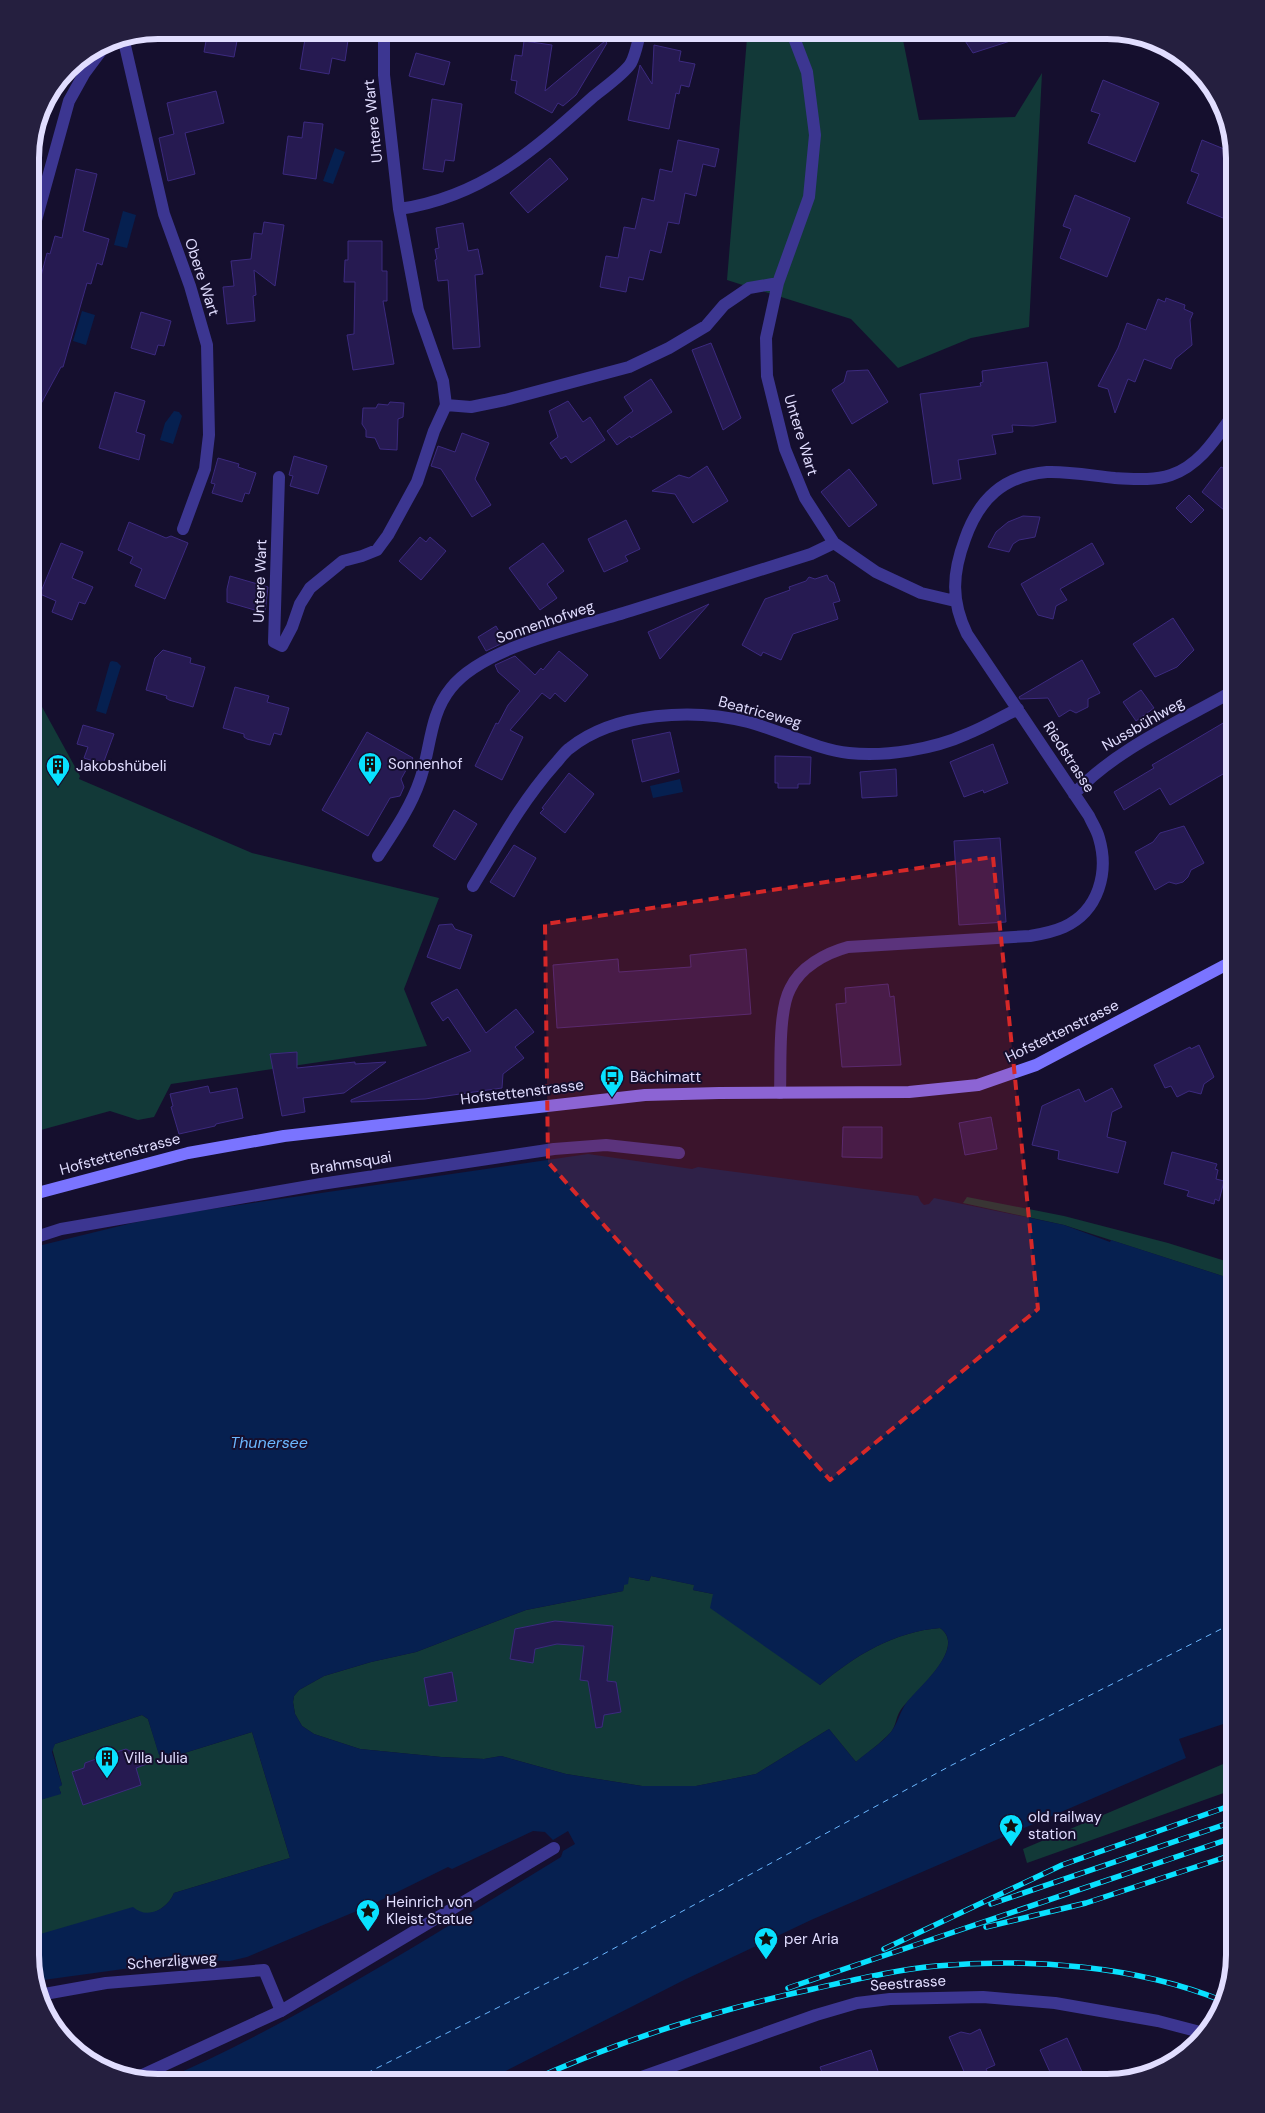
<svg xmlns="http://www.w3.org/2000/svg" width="1265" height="2113" viewBox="0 0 1265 2113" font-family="'DM Sans',sans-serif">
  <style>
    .green { fill: #123938 }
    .water { fill: #062050; fill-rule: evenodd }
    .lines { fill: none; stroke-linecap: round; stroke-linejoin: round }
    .ferry { stroke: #6bb7ff; stroke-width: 1; stroke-dasharray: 6 5; stroke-linecap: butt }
    .building { fill: #261a51; stroke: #3c2a7f }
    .pedestrian { stroke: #3c3691; stroke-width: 12 }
    .minor { stroke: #3c3691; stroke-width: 12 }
    .tertiary { stroke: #3c3691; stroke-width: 12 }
    .secondary { stroke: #7a74ff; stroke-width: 12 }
    .rail-casing { stroke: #09e1ff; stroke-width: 5.5 }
    .rail { stroke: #150f2e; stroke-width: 4; stroke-dasharray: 11; stroke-linecap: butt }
    .marked { fill: #d62828; fill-opacity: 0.2; stroke: #d62828; stroke-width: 4; stroke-dasharray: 10 6; stroke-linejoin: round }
    .labels { text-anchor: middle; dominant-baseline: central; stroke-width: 4; stroke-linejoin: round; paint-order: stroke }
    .street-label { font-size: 15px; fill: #e1ddff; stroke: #150f2e }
    .poi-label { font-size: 15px; fill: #e1ddff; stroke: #150f2e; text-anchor: start }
    .water-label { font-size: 16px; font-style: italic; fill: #6bb7ff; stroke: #150f2e }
    .rim { fill: none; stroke: #e1ddff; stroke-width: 6 }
  </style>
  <rect width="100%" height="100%" fill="#150f2e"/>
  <path class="green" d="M 741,30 L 901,30 L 919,120 L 1015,117 L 1042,73 L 1029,327 L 971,338 L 898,368 L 851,319 L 727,280 L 747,38 Z
    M 30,685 L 80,776 L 79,779 L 252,853 L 439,898 L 404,989 L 427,1046 L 171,1084 L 154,1117 L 138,1120 L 110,1111 L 30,1133 Z
    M 967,1197 L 1064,1216 L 1168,1243 L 1235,1264 L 1235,1280 L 1064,1225 L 963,1203 Z
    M 651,1576 L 695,1585 L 693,1590 L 713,1594 L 820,1685 C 856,1655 893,1632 940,1628 C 969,1649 912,1693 900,1711 C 896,1717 896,1726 891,1732 C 881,1743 867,1753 856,1762 L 829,1729 L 756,1774 L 696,1786 L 642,1786 L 566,1774 L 501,1756 L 484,1759 L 441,1757 L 360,1749 L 314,1734 L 302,1726 L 295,1714 L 293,1702 L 294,1696 L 299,1690 L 324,1676 L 371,1662 L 416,1652 L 526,1610 L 623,1591 L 624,1584 L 629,1577 L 649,1581 Z
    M 142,1715 L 148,1719 L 159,1754 L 163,1753 L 165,1759 L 252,1732 L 290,1858 L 174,1893 C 169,1906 153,1917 139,1913 L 30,1937 L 30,1803 L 61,1793 L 58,1786 L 62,1785 L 52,1748 L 55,1744 Z
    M 1235,1759 L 1235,1789 L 1027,1863 L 1023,1849 Z"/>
  <path class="water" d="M 335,148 L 345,152 L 333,184 L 323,181 Z
    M 123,211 L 136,215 L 127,248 L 114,245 Z
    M 82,311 L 95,315 L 86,345 L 73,341 Z
    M 174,411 L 179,412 L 182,416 L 173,444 L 160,440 L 165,423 Z
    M 112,661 L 117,662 L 121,666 L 106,714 L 96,711 L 110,662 Z
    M 680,779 L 683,792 L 653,798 L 650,786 Z
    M 588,1154 L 692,1169 L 698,1167 L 918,1196 L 921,1202 L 924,1205 L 929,1204 L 934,1198 L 1064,1225 L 1110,1242 L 1111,1240 L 1235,1280 L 1235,1720 L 1179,1739 L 1186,1758 L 811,1920 L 684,1980 L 482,2083 L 157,2083 C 299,2021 430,1937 561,1857 L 563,1851 L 575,1844 L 568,1831 L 553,1840 L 545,1832 L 533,1831 L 452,1869 L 448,1867 L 371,1905 L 247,1957 L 230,1961 L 177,1960 L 176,1958 L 160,1964 L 36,1981 L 30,1955 L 30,1937 L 133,1907 C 147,1920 168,1909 174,1893 L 290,1858 L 252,1732 L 165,1759 L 163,1754 L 159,1755 L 148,1719 L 142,1715 L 55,1744 L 52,1752 L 62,1785 L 59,1787 L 61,1794 L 30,1803 L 30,1248 L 132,1223 L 191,1212 ZM 651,1576 L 694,1585 L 693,1590 L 713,1594 L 710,1608 L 820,1685 C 856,1655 893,1632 940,1628 C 967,1647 920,1686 907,1702 C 900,1711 898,1723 891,1732 C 882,1743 867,1752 856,1762 L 829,1729 L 756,1774 L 696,1786 L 642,1786 L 566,1774 L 501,1756 L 484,1759 L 441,1757 L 360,1749 L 314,1734 L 302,1726 L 295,1714 L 293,1702 L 294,1696 L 299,1690 L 324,1676 L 371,1662 L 416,1652 L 526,1610 L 623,1591 L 624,1585 L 628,1584 L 629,1577 L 649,1581 Z"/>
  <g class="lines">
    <path class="ferry" d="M 347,2083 L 587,1963 L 950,1766 L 1235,1622"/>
  </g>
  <path class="building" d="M 208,30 L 239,30 L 234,57 L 204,52 Z
    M 958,30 L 1031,30 L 1032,34 L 973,53 Z
    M 306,33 L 348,40 L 345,61 L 332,58 L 329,74 L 300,69 Z
    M 524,41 L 552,45 L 545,91 L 605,41 L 607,43 L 576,95 L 563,106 L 558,103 L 552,113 L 515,93 L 517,81 L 511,80 L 515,55 L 522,56 Z
    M 654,45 L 681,51 L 679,61 L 695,64 L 689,87 L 681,85 L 679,94 L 676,93 L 669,129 L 628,120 L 640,65 L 652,84 Z
    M 416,53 L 450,62 L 444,85 L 409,76 Z
    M 1103,80 L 1159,103 L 1135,162 L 1088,143 L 1100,114 L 1091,111 Z
    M 216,91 L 224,123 L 185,133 L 195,174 L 168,181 L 159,138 L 174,134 L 167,103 Z
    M 432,99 L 462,104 L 454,161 L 445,160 L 443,172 L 423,169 Z
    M 304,122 L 323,124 L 316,179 L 283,174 L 288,136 L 302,138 Z
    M 678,140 L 719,149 L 715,167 L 703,164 L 696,196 L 685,193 L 679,224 L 668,222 L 661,253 L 650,250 L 643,280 L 629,277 L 626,292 L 600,287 L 606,256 L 618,258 L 624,227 L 635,229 L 642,198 L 654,201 L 660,169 L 672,172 Z
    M 1202,140 L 1234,153 L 1235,223 L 1187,203 L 1199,174 L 1191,171 Z
    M 550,158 L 568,179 L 528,213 L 510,193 Z
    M 76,169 L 97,174 L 83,231 L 109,239 L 102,265 L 97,263 L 91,284 L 87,283 L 63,367 L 61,367 L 30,424 L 30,306 L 33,307 L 47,253 L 50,254 L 55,236 L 62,238 Z
    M 1075,195 L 1130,218 L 1107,277 L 1060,258 L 1071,229 L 1063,226 Z
    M 264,222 L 284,225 L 275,286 L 254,270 L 256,295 L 253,296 L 255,321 L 227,324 L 223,287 L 234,286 L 231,261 L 251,259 L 254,233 L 262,234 Z
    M 463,223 L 468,251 L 478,249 L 483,274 L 475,275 L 480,347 L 453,349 L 448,280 L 438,281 L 435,260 L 437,259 L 435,249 L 439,248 L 436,228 Z
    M 348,241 L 382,241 L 382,271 L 387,271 L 387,301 L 383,301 L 394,364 L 353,370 L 347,335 L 354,334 L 355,282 L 344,282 L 345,260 L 348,260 Z
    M 1166,298 L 1185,305 L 1184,309 L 1193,313 L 1190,320 L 1192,345 L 1175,359 L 1171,369 L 1144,359 L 1135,382 L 1128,379 L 1115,413 L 1108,389 L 1098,386 L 1118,348 L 1127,323 L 1146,330 L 1158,299 L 1165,302 Z
    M 141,312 L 171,321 L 164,346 L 158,345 L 155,355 L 131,348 Z
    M 711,343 L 741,418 L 723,430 L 692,350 Z
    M 1047,362 L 1056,422 L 1033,426 L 1012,425 L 1013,432 L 992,435 L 996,454 L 958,460 L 961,479 L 933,484 L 920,394 L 981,386 L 980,383 L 983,382 L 982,371 Z
    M 868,370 L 888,402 L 852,424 L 832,390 L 844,382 L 847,371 Z
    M 651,379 L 672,412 L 631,438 L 630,436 L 617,445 L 607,431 L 633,411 L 624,397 Z
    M 115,392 L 145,401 L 136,432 L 145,435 L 139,460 L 99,448 Z
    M 568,401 L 583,422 L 590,417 L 605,440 L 571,463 L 566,456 L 561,459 L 550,443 L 558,437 L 549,411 Z
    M 390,402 L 404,403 L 403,417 L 398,419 L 397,450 L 380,449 L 375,438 L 366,437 L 366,430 L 362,424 L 363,408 L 376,408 L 378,404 L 388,405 Z
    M 462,433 L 489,443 L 475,479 L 491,505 L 472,517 L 441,469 L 431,466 L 438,446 L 455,452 Z
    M 1235,453 L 1235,519 L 1202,492 L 1221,467 L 1223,468 Z
    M 294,456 L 327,466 L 318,494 L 290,486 L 293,476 L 289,475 Z
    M 218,458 L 239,464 L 238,467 L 256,473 L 249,494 L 245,493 L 242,502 L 212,493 L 215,484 L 211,483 Z
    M 707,466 L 728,501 L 693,523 L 675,494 L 652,491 L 679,475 L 689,478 Z
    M 849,469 L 877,505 L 849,527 L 821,492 Z
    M 1189,495 L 1204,510 L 1191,523 L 1176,508 Z
    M 1023,516 L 1040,517 L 1035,537 L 1019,540 L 1013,544 L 1009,552 L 988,547 L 996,532 L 1008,522 Z
    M 626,520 L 640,549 L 625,556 L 628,561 L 604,572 L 588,539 Z
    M 129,522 L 166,538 L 171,536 L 188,543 L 165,599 L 135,586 L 142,569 L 130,563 L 133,557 L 118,550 Z
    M 420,537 L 426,542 L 430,537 L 446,551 L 421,580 L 399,561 Z
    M 61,543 L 83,552 L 72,578 L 93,587 L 85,604 L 79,602 L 72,620 L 52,612 L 56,601 L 40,594 Z
    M 543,543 L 564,571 L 547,584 L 557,598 L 540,610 L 509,568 Z
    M 1092,543 L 1104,564 L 1060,589 L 1067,600 L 1056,606 L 1053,619 L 1038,615 L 1021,584 Z
    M 827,575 L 829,580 L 834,583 L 840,601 L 833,603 L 838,619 L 793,634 L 781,660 L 763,652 L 761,656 L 742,645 L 765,599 L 790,590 L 789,587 L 806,581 L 809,577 L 815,579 Z
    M 230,576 L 268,587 L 265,613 L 227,602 L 227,589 Z
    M 709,604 L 660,659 L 648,632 Z
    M 1173,618 L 1194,650 L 1177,667 L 1155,677 L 1133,644 Z
    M 496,626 L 505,642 L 486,651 L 478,637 Z
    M 163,650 L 191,658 L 190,663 L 205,667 L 193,707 L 169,700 L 166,698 L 167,696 L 146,690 L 155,658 Z
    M 559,651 L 588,675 L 565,702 L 555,693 L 550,699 L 542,693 L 510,730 L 523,737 L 502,780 L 475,766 L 496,723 L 498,724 L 508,705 L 520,691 L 498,672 L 495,665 L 515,656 L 535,675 L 541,668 L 543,670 Z
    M 1082,660 L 1100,693 L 1088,699 L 1088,707 L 1076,713 L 1070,710 L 1059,717 L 1048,698 L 1020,699 L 1019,697 Z
    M 235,687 L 269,696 L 267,702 L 289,708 L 281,735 L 274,733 L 270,745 L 247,739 L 244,737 L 244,734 L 223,728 Z
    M 1141,690 L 1154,708 L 1136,721 L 1123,702 Z
    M 1235,716 L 1235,767 L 1170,805 L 1160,788 L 1124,810 L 1114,792 L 1154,768 L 1152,765 Z
    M 83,725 L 114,734 L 103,764 L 84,758 L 88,747 L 77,744 Z
    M 367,732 L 413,758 L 401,779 L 404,787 L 400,796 L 390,798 L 368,836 L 322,810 Z
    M 670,732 L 679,772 L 642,782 L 632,740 Z
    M 993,744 L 1008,783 L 984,793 L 983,790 L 964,797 L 950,762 Z
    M 775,756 L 811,757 L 810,784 L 798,784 L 798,788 L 778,788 L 778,783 L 775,783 Z
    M 896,769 L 897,796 L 862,798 L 860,772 Z
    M 569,773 L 594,794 L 565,833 L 540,813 L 544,809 L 542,808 Z
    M 454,810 L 477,824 L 455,860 L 433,846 Z
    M 1184,826 L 1204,863 L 1191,870 L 1188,877 L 1183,882 L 1176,884 L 1169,882 L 1155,890 L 1135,852 L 1153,842 L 1160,833 Z
    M 1000,838 L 1006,922 L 959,925 L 954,841 Z
    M 514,845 L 536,858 L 514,897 L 490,882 Z
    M 452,924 L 455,929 L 472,935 L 460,969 L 427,957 L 439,925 Z
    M 746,949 L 751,1014 L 557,1028 L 553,965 L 618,959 L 619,972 L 691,967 L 690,955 Z
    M 888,984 L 890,997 L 894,996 L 901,1065 L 842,1067 L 836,1004 L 846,1003 L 845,988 Z
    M 457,989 L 486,1033 L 516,1009 L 534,1032 L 515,1047 L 524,1058 L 503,1074 L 502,1088 L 425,1099 L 351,1102 L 351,1100 L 471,1051 L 448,1017 L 443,1021 L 431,1003 Z
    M 1199,1045 L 1214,1077 L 1204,1084 L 1201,1094 L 1189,1091 L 1177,1097 L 1171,1086 L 1165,1088 L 1154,1065 L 1190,1047 L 1191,1049 Z
    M 297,1052 L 297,1068 L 355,1062 L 355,1064 L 386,1062 L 344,1093 L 303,1098 L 305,1112 L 282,1116 L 270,1054 Z
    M 208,1086 L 210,1093 L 237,1088 L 243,1118 L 216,1124 L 215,1126 L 179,1134 L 171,1107 L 173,1106 L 170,1094 Z
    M 1112,1088 L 1122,1107 L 1112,1112 L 1107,1137 L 1126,1142 L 1118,1173 L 1058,1159 L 1059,1151 L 1032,1145 L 1042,1106 L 1079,1089 L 1085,1102 Z
    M 991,1117 L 997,1149 L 965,1155 L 959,1123 Z
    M 843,1127 L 882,1127 L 882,1158 L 842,1157 Z
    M 1172,1152 L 1217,1164 L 1215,1169 L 1218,1170 L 1216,1179 L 1224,1181 L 1219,1201 L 1215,1199 L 1214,1204 L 1187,1196 L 1189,1191 L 1164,1184 Z
    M 555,1621 L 613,1626 L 607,1681 L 616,1682 L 621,1712 L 604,1715 L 602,1727 L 596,1728 L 588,1681 L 580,1680 L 584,1646 L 557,1644 L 535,1649 L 533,1663 L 510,1659 L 515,1629 Z
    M 452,1672 L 457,1701 L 429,1706 L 424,1678 Z
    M 126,1749 L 152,1762 L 136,1768 L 141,1785 L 83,1805 L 72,1772 L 84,1768 L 85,1763 L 96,1759 L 112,1769 L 116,1752 Z
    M 980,2029 L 995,2065 L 986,2069 L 993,2083 L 969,2083 L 949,2037 L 961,2032 L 970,2034 Z
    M 1067,2038 L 1087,2083 L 1055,2083 L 1040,2050 Z
    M 871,2050 L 882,2083 L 826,2083 L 820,2067 Z"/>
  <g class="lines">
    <path class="pedestrian" d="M 30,1239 L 61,1229 L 321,1184 L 554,1149 L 606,1145 L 679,1153
      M 39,1995 L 106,1983 L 264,1970 L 281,2011"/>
    <path class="minor" d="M 791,30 L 807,72 L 815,135 L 809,197 L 778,283 L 766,338 L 767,376 L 785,449 L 805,498 L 834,543 L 876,572 L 921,593 L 955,601
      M 123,37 L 164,214 L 190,286 L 207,345 L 209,435 L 205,469 L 183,529
      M 399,209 C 482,197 534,150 594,96 C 603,89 626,72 631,63 C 636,54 638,40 641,30
      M 30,242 L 69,101 L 84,74 L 110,39
      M 446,405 L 471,407 L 505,400 L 629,367 L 669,348 L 706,326 L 724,305 L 749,288 L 778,283
      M 279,477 L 274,642 L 282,646 L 292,627 L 300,604 L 310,588 L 343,561 L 362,556 L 377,550 L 388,535 L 417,482 L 434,431 L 446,405 L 443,381 L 418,310 L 399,209 L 384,75 L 384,30
      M 1074,794 C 1117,748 1181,721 1235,690
      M 378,856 C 393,833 411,807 420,780 C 431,749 429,715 451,688 C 484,646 580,627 630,611 C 690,592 750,573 811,554 L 834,543
      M 473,886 C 498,845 522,801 555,764 C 560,759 564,752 570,748 C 615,712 694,708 748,722 C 779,730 818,750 849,753 C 886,757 934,749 967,734 C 985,727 1001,717 1018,709
      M 780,1093 C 781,1066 778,1012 790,989 C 800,967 826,953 848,947 L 1030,936 C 1042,934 1053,932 1064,927 C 1099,911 1109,872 1099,838 C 1097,830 1092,823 1089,816 L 967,634 C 951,601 952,574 965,539 C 979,499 1003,476 1047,472 C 1068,471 1094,476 1115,478 C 1135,479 1153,481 1171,475 C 1201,465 1218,435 1235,412
      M 136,2078 L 281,2011 L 554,1848"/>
    <path class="tertiary" d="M 625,2083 L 816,2015 L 857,2003 L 890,1999 L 983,1997 L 1055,2003 L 1158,2021 L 1204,2033"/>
    <path class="secondary" d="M 30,1195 L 188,1153 L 284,1136 L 645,1095 L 719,1093 L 909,1092 L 978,1085 L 1036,1065 L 1235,960"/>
    <g class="rail-casing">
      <path id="rail" d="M 991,1904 L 1235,1821
        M 986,1927 L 1086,1903 L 1235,1854
        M 884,1949 L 1062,1865 L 1235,1804
        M 788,1988 L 1235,1837
        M 526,2083 C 618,2041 715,2010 813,1989 C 854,1980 894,1970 936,1966 C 1029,1958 1135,1965 1223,2001"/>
    </g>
    <use href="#rail" class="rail"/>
  </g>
  <path class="marked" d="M 993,857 L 1038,1309 L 830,1480 L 548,1162 L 545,924 Z"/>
  <defs>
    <g id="building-pin" transform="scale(1.25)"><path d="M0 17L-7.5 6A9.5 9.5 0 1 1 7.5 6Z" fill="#09e1ff" stroke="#150f2e"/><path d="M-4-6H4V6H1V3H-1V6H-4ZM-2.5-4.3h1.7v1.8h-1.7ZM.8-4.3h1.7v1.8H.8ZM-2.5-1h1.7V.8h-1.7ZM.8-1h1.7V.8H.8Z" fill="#111"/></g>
    <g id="bus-pin" transform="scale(1.25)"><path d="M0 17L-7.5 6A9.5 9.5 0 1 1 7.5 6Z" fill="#09e1ff" stroke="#150f2e"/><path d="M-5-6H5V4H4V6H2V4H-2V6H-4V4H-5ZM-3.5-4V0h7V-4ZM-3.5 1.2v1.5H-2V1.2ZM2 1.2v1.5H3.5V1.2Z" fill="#111"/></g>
    <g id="sight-pin" transform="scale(1.25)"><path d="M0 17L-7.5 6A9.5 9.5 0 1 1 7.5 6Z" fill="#09e1ff" stroke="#150f2e"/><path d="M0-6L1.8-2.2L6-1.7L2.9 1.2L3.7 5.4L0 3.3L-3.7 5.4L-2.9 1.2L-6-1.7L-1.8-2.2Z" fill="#111"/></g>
  </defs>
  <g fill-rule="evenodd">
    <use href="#building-pin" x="370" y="764"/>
    <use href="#building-pin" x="58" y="766"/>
    <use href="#bus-pin" x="612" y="1077"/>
    <use href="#building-pin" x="107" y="1758"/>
    <use href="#sight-pin" x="1011" y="1826"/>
    <use href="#sight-pin" x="368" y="1911"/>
    <use href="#sight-pin" x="766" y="1939"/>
  </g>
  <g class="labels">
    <g class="street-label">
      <text transform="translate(373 121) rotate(-96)">Untere Wart</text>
      <text transform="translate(202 277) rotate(72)">Obere Wart</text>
      <text transform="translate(801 435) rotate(73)">Untere Wart</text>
      <text transform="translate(260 581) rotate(-88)">Untere Wart</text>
      <text transform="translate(545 622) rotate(-19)">Sonnenhofweg</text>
      <text transform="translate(760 712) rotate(15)">Beatriceweg</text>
      <text transform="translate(1143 724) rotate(-30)">Nussbühlweg</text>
      <text transform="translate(1069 757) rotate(57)">Riedstrasse</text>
      <text transform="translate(1062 1031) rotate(-26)">Hofstettenstrasse</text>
      <text transform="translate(522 1092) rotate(-7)">Hofstettenstrasse</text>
      <text transform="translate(120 1154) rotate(-15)">Hofstettenstrasse</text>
      <text transform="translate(351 1163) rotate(-9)">Brahmsquai</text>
      <text transform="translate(172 1961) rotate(-4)">Scherzligweg</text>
      <text transform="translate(908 1983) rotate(-4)">Seestrasse</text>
    </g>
    <g class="poi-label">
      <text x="388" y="764">Sonnenhof</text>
      <text x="76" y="766">Jakobshübeli</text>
      <text x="630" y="1077">Bächimatt</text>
      <text x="124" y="1758">Villa Julia</text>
      <text x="1028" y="1817">old railway<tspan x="1028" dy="17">station</tspan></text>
      <text x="386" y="1902">Heinrich von<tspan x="386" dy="17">Kleist Statue</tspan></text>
      <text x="784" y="1939">per Aria</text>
    </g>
    <g class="water-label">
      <text x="269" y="1442">Thunersee</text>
    </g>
  </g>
  <path d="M0 0H1265V2113H0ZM158 39H1107A119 119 0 0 1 1226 158V1955A119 119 0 0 1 1107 2074H158A119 119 0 0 1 39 1955V158A119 119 0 0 1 158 39Z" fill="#251f3f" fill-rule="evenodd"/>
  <path class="rim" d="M158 39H1107A119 119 0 0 1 1226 158V1955A119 119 0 0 1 1107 2074H158A119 119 0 0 1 39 1955V158A119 119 0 0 1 158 39Z"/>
</svg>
